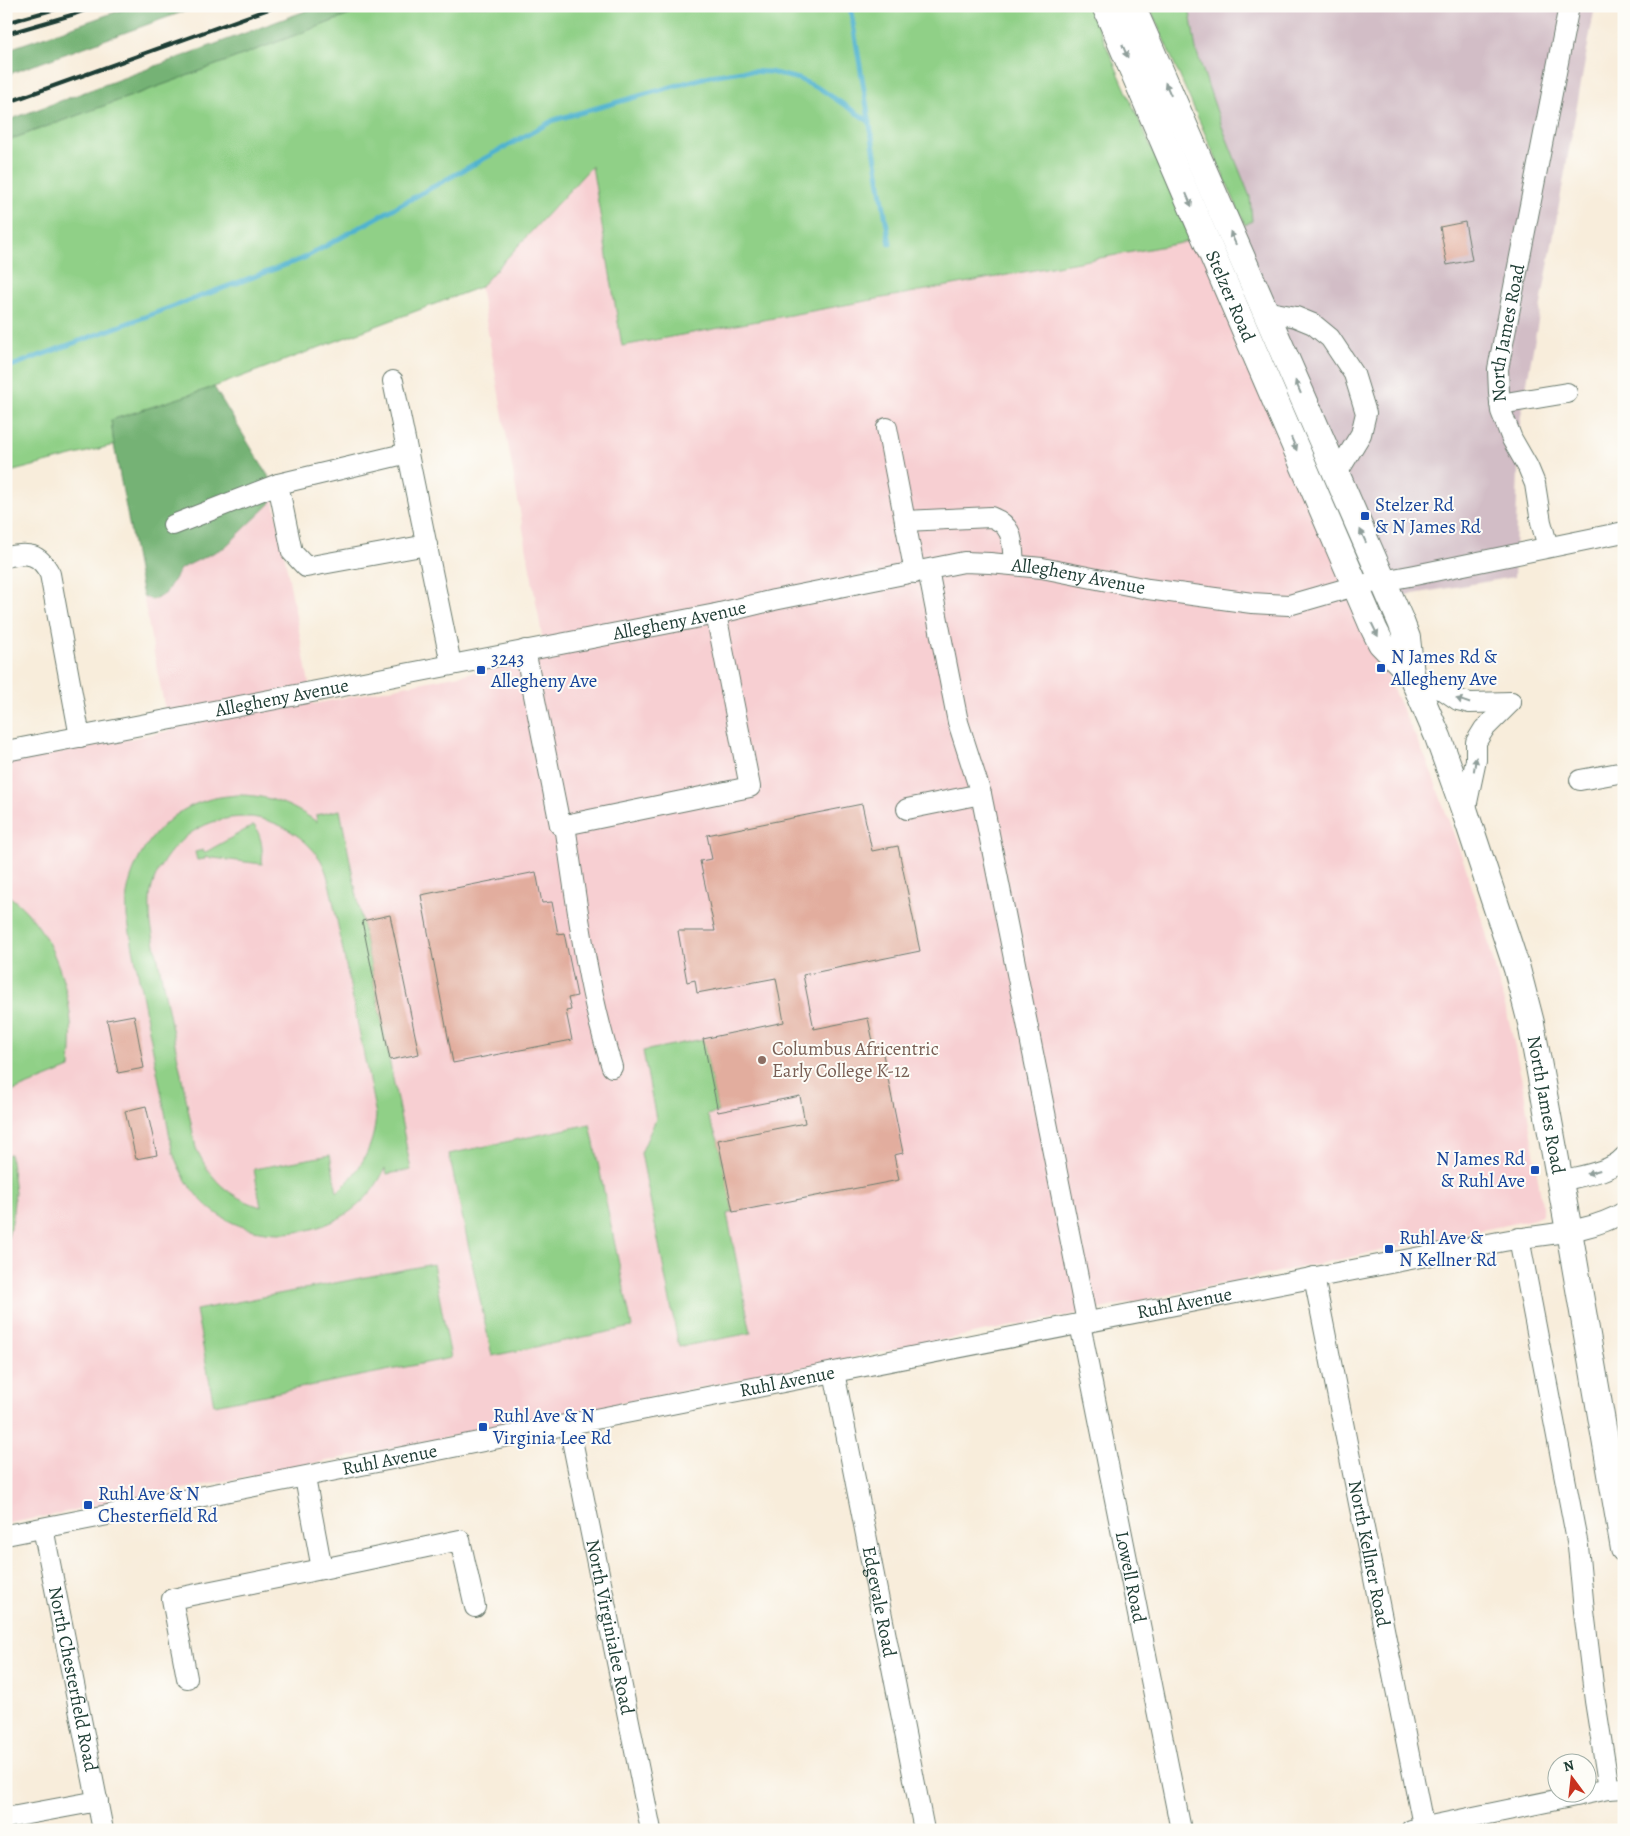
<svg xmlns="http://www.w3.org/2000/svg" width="1630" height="1836" viewBox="0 0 1630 1836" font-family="Alegreya,serif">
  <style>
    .built { fill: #f7cfd2 }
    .industrial { fill: #d2bdc6 }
    .green { fill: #90d087; stroke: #58865e; fill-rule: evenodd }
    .forest { fill: #74b274; stroke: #4a7854 }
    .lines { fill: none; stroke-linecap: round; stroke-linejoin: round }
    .stream { stroke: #50b3cf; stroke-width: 5 }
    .building { fill: #e2ad9e }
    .minor-casing { stroke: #6b7b6e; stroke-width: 22 }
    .major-casing { stroke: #6b7b6e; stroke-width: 28 }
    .minor { stroke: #fff; stroke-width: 20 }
    .major { stroke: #fff; stroke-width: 26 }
    .rail { stroke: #1f3d34; stroke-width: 4 }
    .oneway { fill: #8f9e9a }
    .transit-dot { fill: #1a4fb4; stroke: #fdfcf7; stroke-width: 2 }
    .education-dot { fill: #8d6e63; stroke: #fdfcf7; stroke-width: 2 }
    .labels { text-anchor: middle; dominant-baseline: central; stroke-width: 4; stroke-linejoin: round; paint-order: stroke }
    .street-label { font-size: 19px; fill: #1f3d34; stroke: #fdfcf7 }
    .transit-label { font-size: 19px; fill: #164399; stroke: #fdfcf7; text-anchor: start }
    .education-label { font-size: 19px; fill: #785e54; stroke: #fdfcf7; text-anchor: start }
  </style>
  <rect width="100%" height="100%" fill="#fdfcf7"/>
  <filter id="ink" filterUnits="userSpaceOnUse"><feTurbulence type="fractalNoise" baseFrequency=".02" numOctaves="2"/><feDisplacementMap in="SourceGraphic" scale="10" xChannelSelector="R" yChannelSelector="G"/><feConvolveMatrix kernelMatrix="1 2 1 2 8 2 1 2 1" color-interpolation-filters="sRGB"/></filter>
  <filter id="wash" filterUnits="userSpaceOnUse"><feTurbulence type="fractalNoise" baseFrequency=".0096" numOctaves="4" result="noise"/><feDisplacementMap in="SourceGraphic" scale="20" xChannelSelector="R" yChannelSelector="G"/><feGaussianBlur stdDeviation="1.12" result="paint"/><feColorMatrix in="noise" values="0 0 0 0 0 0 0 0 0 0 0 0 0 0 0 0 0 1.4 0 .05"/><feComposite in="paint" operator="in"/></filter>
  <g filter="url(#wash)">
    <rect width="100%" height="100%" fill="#f8eddb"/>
    <path class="built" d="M 592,166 L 623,346 L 1217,233 L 1377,600 L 1352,600 L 1359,606 L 1396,696 L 1428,763 L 1466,868 L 1485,929 L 1511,1029 L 1524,1091 L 1542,1204 L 1542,1214 L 1535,1219 L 1100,1309 L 6,1524 L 6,763 L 169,731 L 143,596 L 152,600 L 165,594 L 180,569 L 200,558 L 273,496 L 313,704 L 546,658 L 480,287 Z"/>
    <path class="industrial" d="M 1189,6 L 1595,6 L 1520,421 L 1514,577 L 1377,600 L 1217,233 L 1245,225 L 1252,221 L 1250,198 L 1221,124 L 1196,50 Z"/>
    <path class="green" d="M 373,6 L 1089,6 L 1192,241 L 622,346 L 592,166 L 480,287 L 214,387 L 111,420 L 114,445 L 6,473 L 6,141 L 173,81 Z
      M 1149,6 L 1189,6 L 1196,50 L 1221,124 L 1250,197 L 1252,221 L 1245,225 Z
      M 238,795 C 269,795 292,805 317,822 L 316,815 L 340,810 L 411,1170 L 387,1174 L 385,1168 C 357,1236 259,1255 205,1204 C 190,1190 180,1172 173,1153 L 127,917 C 127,909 126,901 127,894 C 134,853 164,813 204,801 C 215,797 227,796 238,795 ZM 252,817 C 278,821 305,836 320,859 C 327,870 329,883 332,896 L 376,1115 C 374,1146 361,1171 337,1192 L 330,1155 L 254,1169 L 261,1207 C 227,1196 211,1180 196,1148 L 151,925 C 150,914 149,902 151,891 C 159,856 189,825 225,819 C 234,817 243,817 252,817 Z
      M 254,825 C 262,837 263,849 262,864 L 205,857 L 205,859 L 197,860 L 195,852 L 203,850 L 204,853 Z
      M 6,894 C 43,919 62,964 69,1007 C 73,1027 71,1048 70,1068 L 6,1094 Z
      M 703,1039 L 718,1112 L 707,1115 L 718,1140 L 723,1164 L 741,1161 L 727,1180 L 733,1212 L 727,1214 L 751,1333 L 679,1347 L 641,1153 L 656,1119 L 643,1051 Z
      M 590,1124 L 632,1327 L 492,1356 L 449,1154 Z
      M 10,1154 L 15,1192 L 12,1222 L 6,1244 L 6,1155 Z
      M 433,1264 L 451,1358 L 214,1405 L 196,1310 Z"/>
    <path class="forest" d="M 133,6 L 199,6 L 6,75 L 6,50 Z
      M 319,6 L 373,6 L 173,81 L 6,141 L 6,121 Z
      M 214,387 L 272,482 L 273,496 L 270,504 L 225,547 L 180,569 L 165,594 L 152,600 L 143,596 L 114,445 L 111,420 Z"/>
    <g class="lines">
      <path class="stream" d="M 850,6 L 890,244
        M 6,368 L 302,259 L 554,120 L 710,76 L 742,71 L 770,72 L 799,79 L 822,90 L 870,122"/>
    </g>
    <g id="blocks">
      <path class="building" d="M 1465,222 L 1472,260 L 1447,265 L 1440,227 Z
        M 862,804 L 872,851 L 898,846 L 920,951 L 803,975 L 814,1029 L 868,1018 L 874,1046 L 881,1044 L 903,1153 L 894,1155 L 899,1180 L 733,1212 L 718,1140 L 805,1123 L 800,1096 L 718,1112 L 703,1039 L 784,1022 L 776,978 L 697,993 L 695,980 L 687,982 L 678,931 L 715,931 L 700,861 L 712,859 L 707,835 Z
        M 536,872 L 542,903 L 552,902 L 558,934 L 564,933 L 577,996 L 568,998 L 571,1010 L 566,1011 L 572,1040 L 453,1063 L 421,895 Z
        M 390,915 L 419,1054 L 390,1060 L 362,921 Z
        M 134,1015 L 144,1068 L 118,1073 L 107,1020 Z
        M 146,1106 L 157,1155 L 136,1159 L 125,1111 Z"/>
    </g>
  </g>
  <g filter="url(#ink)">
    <use href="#blocks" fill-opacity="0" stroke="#6b7b6e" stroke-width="1"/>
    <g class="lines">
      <g class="minor-casing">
        <g id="minor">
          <path d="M 1265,311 L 1296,317 L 1313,324 L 1330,338 L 1354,374 L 1366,413 L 1361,434 L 1336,475"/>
          <path d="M 393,381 L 451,664"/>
          <path d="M 1500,404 L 1567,393"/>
          <path d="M 887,428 L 915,573"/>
          <path d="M 408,453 L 278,484 L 292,552 L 306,567 L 427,545"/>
          <path d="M 905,521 L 991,517 C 1015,526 1012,543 1014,565"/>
          <path d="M 173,525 L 278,484"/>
          <path id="s1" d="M 1548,547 L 1541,522 L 1535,484 L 1528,467 L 1512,439 L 1501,411 L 1499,393 L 1498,369 L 1569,6"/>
          <path d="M 6,557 C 28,552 39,553 50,574 L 80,737"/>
          <path d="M 928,570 L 958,722 L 981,794 L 1087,1322"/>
          <path d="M 525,650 L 560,825 L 565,825 L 750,787 L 716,614"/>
          <path d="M 1413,680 L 1445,691 L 1458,700 L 1470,703 L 1511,702"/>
          <path id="s2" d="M 6,751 L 716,614 L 774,600 L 964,562 L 990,563 L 1042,568 L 1148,589 L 1252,603 L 1289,605 L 1355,586 L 1415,575 L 1624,532"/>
          <path d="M 1580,780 L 1624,772"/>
          <path d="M 907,809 L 981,794"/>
          <path d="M 1465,812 L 1476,760 L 1476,742 L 1484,729 L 1511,702"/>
          <path d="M 565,825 C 577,906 587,989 612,1067"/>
          <path d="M 1560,1181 C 1579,1176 1610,1173 1624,1157"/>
          <path d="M 1519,1238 L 1578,1546 L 1584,1611 L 1595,1701 L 1609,1789"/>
          <path id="s3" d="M 1314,1277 L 1424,1830"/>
          <path id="s4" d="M 1080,1324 L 1181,1830"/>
          <path id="s5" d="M 834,1372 L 924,1830"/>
          <path id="s6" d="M 569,1425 L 651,1830"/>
          <path d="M 305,1478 L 322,1569 L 460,1540 L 475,1607"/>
          <path id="s7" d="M 43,1528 L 103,1830"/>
          <path id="s8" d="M 6,1535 C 421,1454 836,1372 1251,1290 C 1335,1273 1419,1257 1504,1241 C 1542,1234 1590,1233 1624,1212"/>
          <path d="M 187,1678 L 172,1599 L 322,1569"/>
          <path d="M 6,1818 L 98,1801"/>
          <path d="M 1411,1830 L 1609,1789 L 1624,1788"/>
        </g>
      </g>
      <g class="major-casing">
        <g id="major">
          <path id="s9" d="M 1105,6 L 1374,629 L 1381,643 L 1411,674"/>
          <path id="s10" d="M 1132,6 L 1401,622 L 1407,638 L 1411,674 L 1438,737 L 1465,812 L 1517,969 L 1531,1023 L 1569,1231 L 1624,1549"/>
        </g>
      </g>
      <use href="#minor" class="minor"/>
      <use href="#major" class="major"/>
      <path class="rail" d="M 6,23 L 66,6
        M 6,34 L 75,14 L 96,6
        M 6,103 L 277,6"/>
    </g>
    <defs><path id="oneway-solid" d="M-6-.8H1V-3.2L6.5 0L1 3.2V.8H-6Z" transform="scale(1.25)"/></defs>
    <g class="oneway">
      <use href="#oneway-solid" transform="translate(1125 51) rotate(67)"/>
      <use href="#oneway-solid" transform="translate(1168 89) rotate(-114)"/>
      <use href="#oneway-solid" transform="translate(1189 200) rotate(67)"/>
      <use href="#oneway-solid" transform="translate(1233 238) rotate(-114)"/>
      <use href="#oneway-solid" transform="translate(1298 387) rotate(-113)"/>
      <use href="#oneway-solid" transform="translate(1294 444) rotate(67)"/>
      <use href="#oneway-solid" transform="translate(1363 536) rotate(-114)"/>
      <use href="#oneway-solid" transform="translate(1375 630) rotate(64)"/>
      <use href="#oneway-solid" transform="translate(1463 701) rotate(-161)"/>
      <use href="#oneway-solid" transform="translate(1475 764) rotate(-81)"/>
      <use href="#oneway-solid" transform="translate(1593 1172) rotate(165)"/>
    </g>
  </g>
  <g class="transit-dot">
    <rect x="1360" y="511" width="10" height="10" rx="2.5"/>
    <rect x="1376" y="663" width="10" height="10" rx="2.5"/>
    <rect x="476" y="665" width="10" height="10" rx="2.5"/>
    <rect x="1530" y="1165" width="10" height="10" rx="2.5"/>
    <rect x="1384" y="1244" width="10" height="10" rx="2.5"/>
    <rect x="478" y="1422" width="10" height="10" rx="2.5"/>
    <rect x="83" y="1500" width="10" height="10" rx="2.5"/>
  </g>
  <circle class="education-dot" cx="762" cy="1060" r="5"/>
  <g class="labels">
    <g class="street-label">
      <text stroke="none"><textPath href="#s9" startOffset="316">Stelzer Road</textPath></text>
      <text stroke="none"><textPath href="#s1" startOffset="224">North James Road</textPath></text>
      <text stroke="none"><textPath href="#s2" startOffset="1092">Allegheny Avenue</textPath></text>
      <text stroke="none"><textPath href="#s2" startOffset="686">Allegheny Avenue</textPath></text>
      <text stroke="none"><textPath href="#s2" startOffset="281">Allegheny Avenue</textPath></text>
      <text stroke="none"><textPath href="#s10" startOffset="1178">North James Road</textPath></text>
      <text stroke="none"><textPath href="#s8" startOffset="1201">Ruhl Avenue</textPath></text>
      <text stroke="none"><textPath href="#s8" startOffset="796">Ruhl Avenue</textPath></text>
      <text stroke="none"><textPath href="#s8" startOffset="391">Ruhl Avenue</textPath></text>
      <text stroke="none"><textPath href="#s3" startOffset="282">North Kellner Road</textPath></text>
      <text stroke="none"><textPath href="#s4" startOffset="258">Lowell Road</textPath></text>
      <text stroke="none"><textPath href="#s5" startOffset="234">Edgevale Road</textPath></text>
      <text stroke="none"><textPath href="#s6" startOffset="206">North Virginialee Road</textPath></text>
      <text stroke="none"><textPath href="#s7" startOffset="154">North Chesterfield Road</textPath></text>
    </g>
    <g class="transit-label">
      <text x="1375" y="505">Stelzer Rd<tspan x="1375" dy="22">&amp; N James Rd</tspan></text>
      <text x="1391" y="657">N James Rd &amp;<tspan x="1391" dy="22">Allegheny Ave</tspan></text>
      <text x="491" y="659">3243<tspan x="491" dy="22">Allegheny Ave</tspan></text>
      <text x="1525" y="1159" text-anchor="end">N James Rd<tspan x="1525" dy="22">&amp; Ruhl Ave</tspan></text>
      <text x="1399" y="1238">Ruhl Ave &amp;<tspan x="1399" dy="22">N Kellner Rd</tspan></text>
      <text x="493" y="1416">Ruhl Ave &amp; N<tspan x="493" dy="22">Virginia Lee Rd</tspan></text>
      <text x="98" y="1494">Ruhl Ave &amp; N<tspan x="98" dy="22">Chesterfield Rd</tspan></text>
    </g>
    <g class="education-label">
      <text x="772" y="1049">Columbus Africentric<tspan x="772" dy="22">Early College K-12</tspan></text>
    </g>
  </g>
  <rect width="1630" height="1836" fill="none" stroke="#fdfcf7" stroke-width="25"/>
  <g transform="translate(1572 1778) rotate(345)"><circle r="24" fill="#fdfcf7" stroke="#a4b0a9"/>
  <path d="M0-4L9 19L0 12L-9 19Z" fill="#c8321e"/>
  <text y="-8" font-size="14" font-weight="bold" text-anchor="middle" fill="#1f3d34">N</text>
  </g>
</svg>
